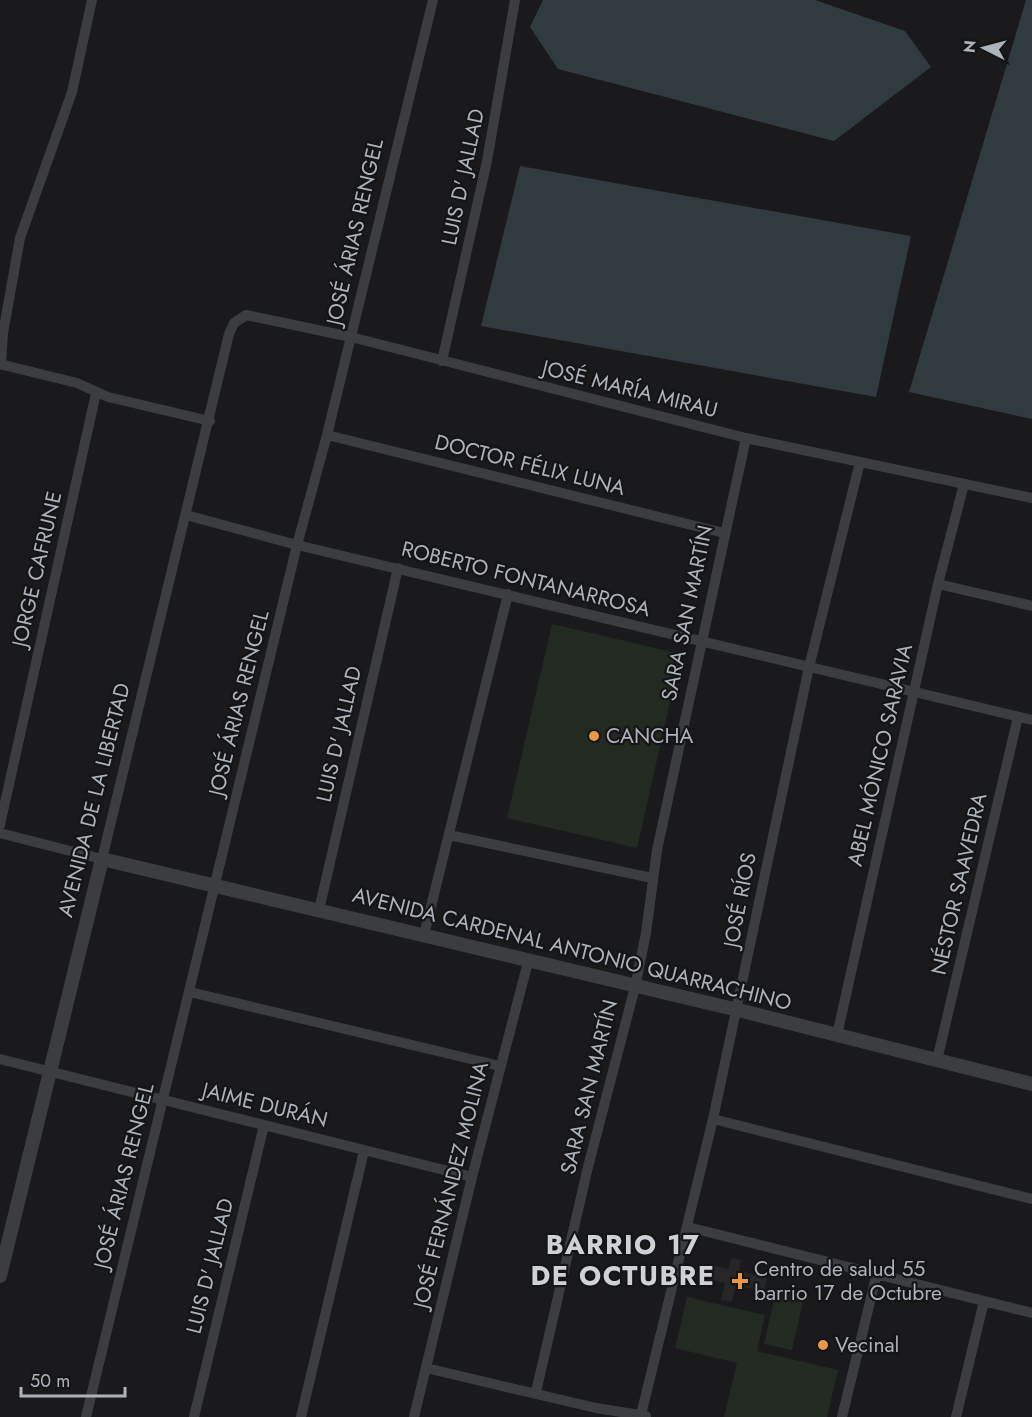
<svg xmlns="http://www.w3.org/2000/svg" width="1032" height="1417" viewBox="0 0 1032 1417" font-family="Jost,sans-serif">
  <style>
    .built { fill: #262629 }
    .green { fill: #222a22 }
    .water { fill: #303b40 }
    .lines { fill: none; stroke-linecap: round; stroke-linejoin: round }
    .minor { stroke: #3b3d41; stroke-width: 10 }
    .tertiary { stroke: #3b3d41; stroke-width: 14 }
    .poi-dot { fill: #e89846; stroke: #151517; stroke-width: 2 }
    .labels { text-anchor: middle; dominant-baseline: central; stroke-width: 4.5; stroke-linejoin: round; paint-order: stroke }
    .street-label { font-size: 21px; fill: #adb3bb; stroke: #151517 }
    .poi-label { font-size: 21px; fill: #adb3bb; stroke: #151517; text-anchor: start }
    .district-label { font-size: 27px; font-weight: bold; letter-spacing: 1.5px; fill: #ced2d7; stroke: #151517 }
  </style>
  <rect width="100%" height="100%" fill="#1a1a1c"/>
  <path class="built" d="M 731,1258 L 741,1260 L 739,1271 L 767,1278 L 764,1292 L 736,1285 L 732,1302 L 721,1300 L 725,1283 L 699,1277 L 702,1263 L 728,1269 Z"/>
  <path class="green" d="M 552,624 L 681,654 L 637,848 L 507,818 Z
    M 776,1291 L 804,1297 L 792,1350 L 764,1344 Z
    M 687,1297 L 765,1315 L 757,1351 L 838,1370 L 827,1417 L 724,1417 L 737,1363 L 675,1348 Z"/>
  <path class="water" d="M 543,0 L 815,0 L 905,31 L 931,67 L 834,141 L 558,69 L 530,27 Z
    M 1026,0 L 1032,0 L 1032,419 L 909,392 Z
    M 520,166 L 911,236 L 876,397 L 481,326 Z"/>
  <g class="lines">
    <path class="minor" d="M 442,361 L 487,161 L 515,0
      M 0,364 L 77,383 L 108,397 L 210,421
      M 1,364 L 3,333 L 20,238 L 72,92 L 92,0
      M 327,435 L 724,533
      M 186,515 L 297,545 L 1032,720
      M 938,584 L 1032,606
      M 0,825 L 96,393
      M 0,833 L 102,859 L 229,334 L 234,323 L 246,315 L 351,337 L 746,438 L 1032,498
      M 449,835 L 652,878
      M 319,910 L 398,568
      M 424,935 L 508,594
      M 190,992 L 500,1066
      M 837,1035 L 938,584 L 964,484
      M 0,1059 L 472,1177
      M 937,1060 L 1018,717
      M 713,1119 L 1032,1199
      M 688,1227 L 1032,1313
      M 426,1368 L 596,1408 L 646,1416
      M 536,1392 L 588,1167 L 635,987 L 646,933 L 657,850 L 746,438
      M 641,1415 L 713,1119 L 809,667 L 860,462
      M 86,1417 L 297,545 L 327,435 L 433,0
      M 194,1417 L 264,1125
      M 301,1417 L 364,1151
      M 414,1417 L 472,1177 L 528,962
      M 842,1417 L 877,1273
      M 956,1417 L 984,1301"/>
    <path class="tertiary" d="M 0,1276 L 102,859 L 738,1010 L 1032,1084"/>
  </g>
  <g class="poi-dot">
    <circle cx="594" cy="736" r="6"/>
    <path d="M737 1272h6v6h6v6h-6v6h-6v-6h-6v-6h6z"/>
    <circle cx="823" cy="1345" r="6"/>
  </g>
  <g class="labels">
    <g class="street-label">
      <text transform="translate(463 177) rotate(-78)">LUIS D' JALLAD</text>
      <text transform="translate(355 232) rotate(-77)">JOSÉ ÁRIAS RENGEL</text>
      <text transform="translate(630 389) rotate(14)">JOSÉ MARÍA MIRAU</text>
      <text transform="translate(530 465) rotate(14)">DOCTOR FÉLIX LUNA</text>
      <text transform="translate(37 569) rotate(-77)">JORGE CAFRUNE</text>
      <text transform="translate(526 579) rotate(14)">ROBERTO FONTANARROSA</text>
      <text transform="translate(687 613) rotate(-78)">SARA SAN MARTÍN</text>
      <text transform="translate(239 703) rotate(-76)">JOSÉ ÁRIAS RENGEL</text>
      <text transform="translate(339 734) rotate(-77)">LUIS D' JALLAD</text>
      <text transform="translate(880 755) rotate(-77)">ABEL MÓNICO SARAVIA</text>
      <text transform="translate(94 800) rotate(-76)">AVENIDA DE LA LIBERTAD</text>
      <text transform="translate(959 884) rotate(-77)">NÉSTOR SAAVEDRA</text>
      <text transform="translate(740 900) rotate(-79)">JOSÉ RÍOS</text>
      <text transform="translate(572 949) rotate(14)">AVENIDA CARDENAL ANTONIO QUARRACHINO</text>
      <text transform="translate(589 1087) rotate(-76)">SARA SAN MARTÍN</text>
      <text transform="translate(265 1105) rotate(14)">JAIME DURÁN</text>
      <text transform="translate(124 1176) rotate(-76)">JOSÉ ÁRIAS RENGEL</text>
      <text transform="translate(451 1185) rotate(-76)">JOSÉ FERNÁNDEZ MOLINA</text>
      <text transform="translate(210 1266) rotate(-76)">LUIS D' JALLAD</text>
    </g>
    <g class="poi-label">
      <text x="606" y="736">CANCHA</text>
      <text x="754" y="1269">Centro de salud 55<tspan x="754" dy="24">barrio 17 de Octubre</tspan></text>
      <text x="835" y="1345">Vecinal</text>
    </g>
    <g class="district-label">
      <text x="623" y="1244">BARRIO 17<tspan x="623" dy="31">DE OCTUBRE</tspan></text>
    </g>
  </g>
  <g transform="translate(984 48) rotate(276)" stroke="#151517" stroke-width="4.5" paint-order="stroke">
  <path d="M0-4.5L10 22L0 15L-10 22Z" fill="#adb3bb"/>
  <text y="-9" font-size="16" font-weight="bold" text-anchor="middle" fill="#adb3bb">N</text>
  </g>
  <path d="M21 1387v9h104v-9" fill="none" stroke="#adb3bb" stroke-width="3"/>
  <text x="30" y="1387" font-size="18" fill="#adb3bb" stroke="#151517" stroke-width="4.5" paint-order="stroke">50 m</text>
</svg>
